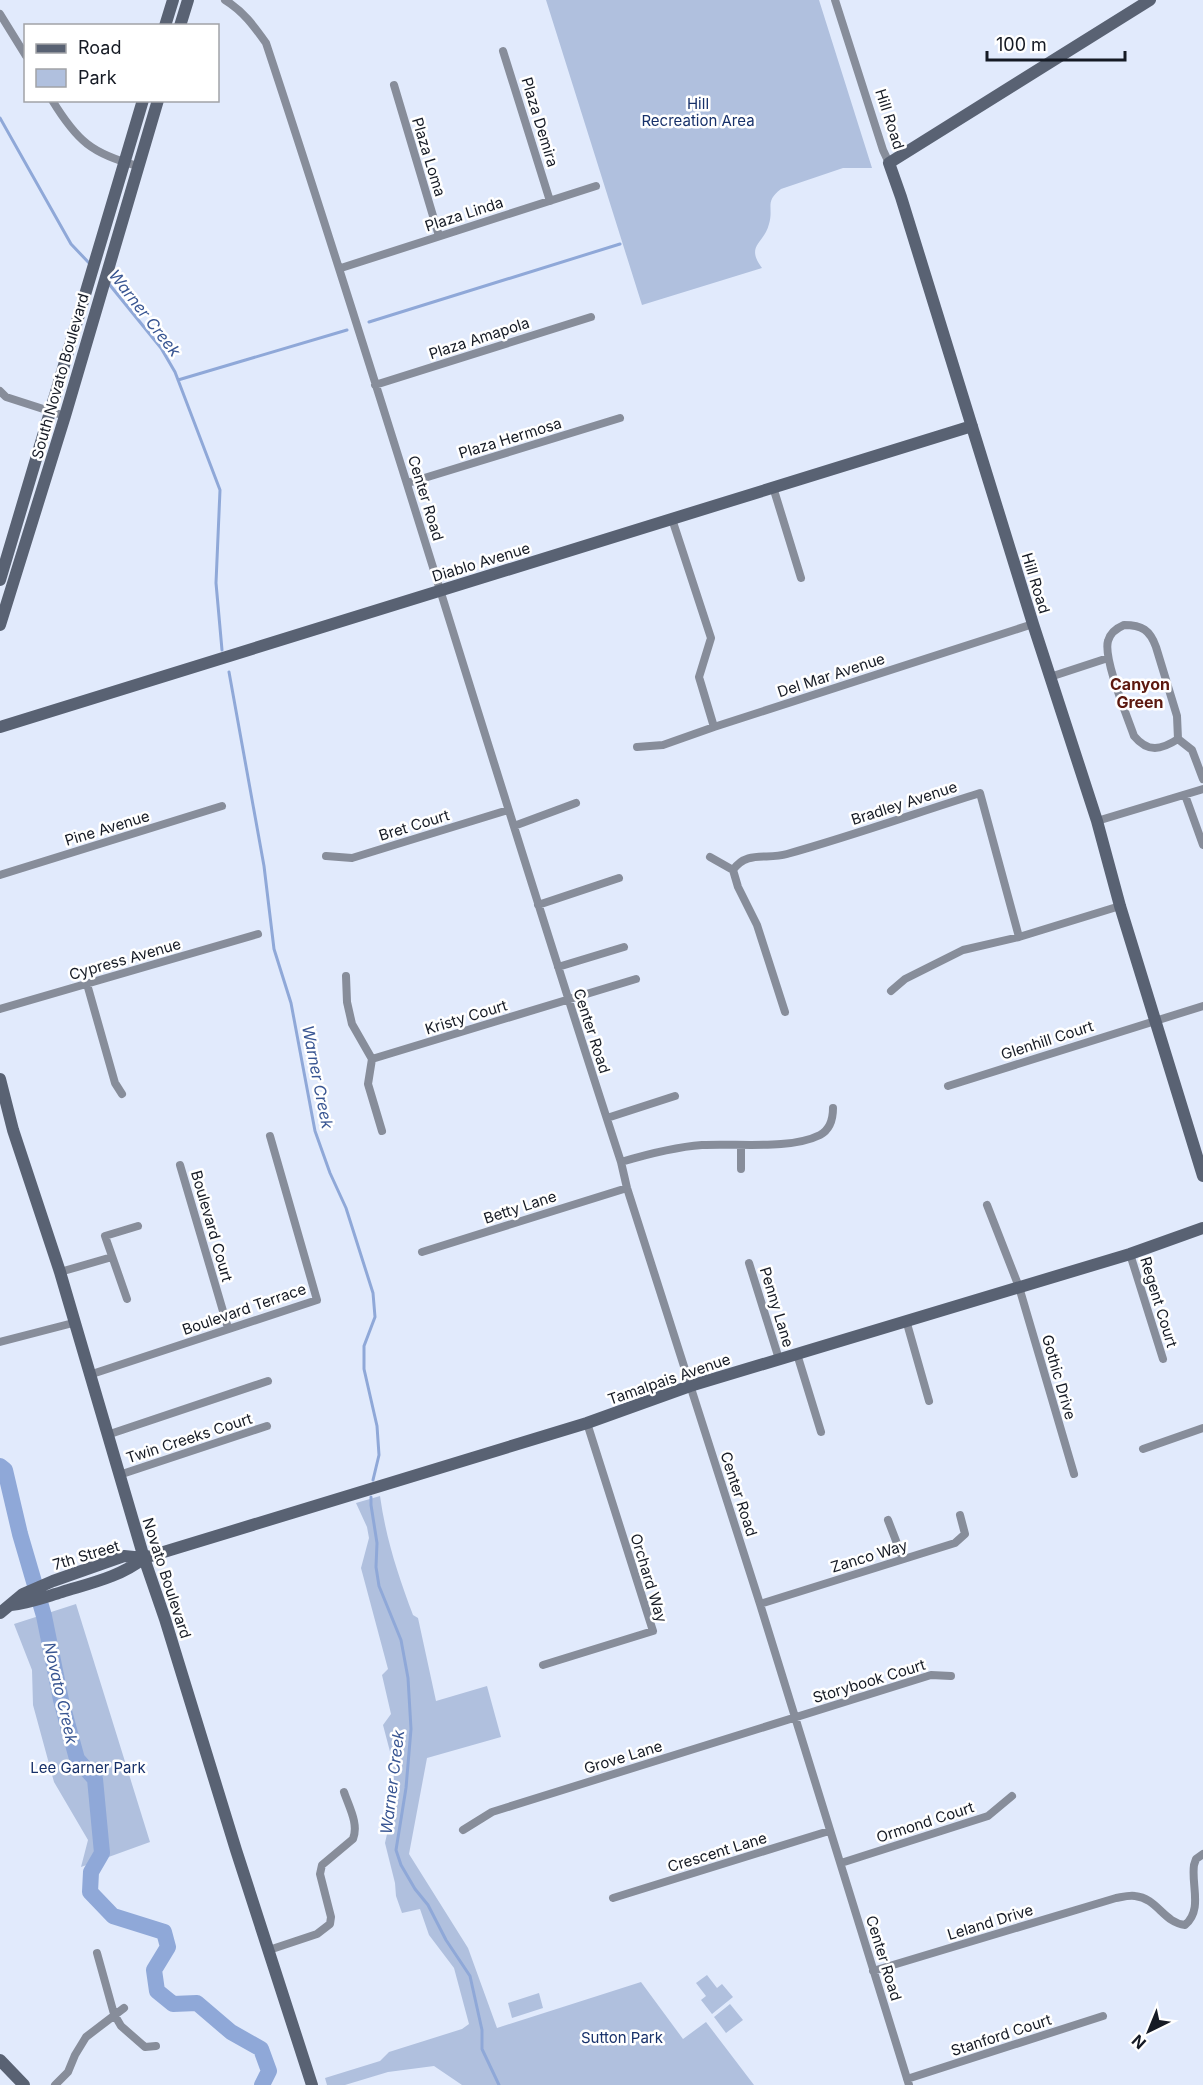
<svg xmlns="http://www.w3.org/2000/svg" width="1203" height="2085" viewBox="0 0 1203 2085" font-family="Inter,sans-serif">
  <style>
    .green { fill: #b0c0de }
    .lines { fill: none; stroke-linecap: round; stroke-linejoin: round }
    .stream { stroke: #8fa8d8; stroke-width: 3 }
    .river { stroke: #8fa8d8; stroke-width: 16 }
    .street { stroke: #878d9a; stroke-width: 8 }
    .secondary { stroke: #596273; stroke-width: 12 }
    .labels { text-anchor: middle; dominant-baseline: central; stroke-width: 5; stroke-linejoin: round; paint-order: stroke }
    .park-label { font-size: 15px; fill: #17316a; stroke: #fff }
    .street-label { font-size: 15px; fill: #151a24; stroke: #fff }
    .water-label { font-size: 16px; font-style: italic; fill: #385592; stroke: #fff }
    .neighbourhood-label { font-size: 16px; font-weight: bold; fill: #5c190f; stroke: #fff }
  </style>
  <rect width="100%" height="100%" fill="#e1eafc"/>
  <path class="green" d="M 546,0 L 819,0 L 872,168 L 843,168 L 781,189 C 764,202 774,207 769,224 C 764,244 745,245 762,268 L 642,305 Z
    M 380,1496 C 386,1539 398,1575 413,1615 L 418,1618 L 436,1701 L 487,1686 L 501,1737 L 427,1758 L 409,1854 L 468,1948 L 497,2028 L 641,1982 L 683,2039 L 706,2022 L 754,2085 L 462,2085 L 434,2066 L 388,2072 L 345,2085 L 327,2085 L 325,2078 L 380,2061 L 389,2052 L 462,2029 L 469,2024 L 454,1968 L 429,1935 L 420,1909 L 402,1913 L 396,1896 L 395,1883 L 385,1843 L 395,1798 L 393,1763 L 383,1725 L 391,1714 L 382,1675 L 388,1669 L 361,1568 L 369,1538 L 367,1527 L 356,1503 Z
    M 76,1604 L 150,1842 L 81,1867 L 88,1840 L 54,1782 L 33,1705 L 32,1670 L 14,1624 Z
    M 707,1975 L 717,1988 L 722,1984 L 733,1997 L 712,2014 L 701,2000 L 706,1996 L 696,1983 Z
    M 539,1993 L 543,2008 L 512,2018 L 508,2003 Z
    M 730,2004 L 743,2020 L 726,2033 L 714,2017 Z"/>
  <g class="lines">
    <path class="stream" d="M 0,118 L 71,244 L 90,264
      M 109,284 L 161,348 L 175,372 L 220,490 L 216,583 L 222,650
      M 369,322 L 620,244
      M 178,380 L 347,330
      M 229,672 L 264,866 L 274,949 L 291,1003 L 315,1131 L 330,1173 L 346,1208 L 373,1293 L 375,1317 L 364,1346 L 364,1369 L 377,1426 L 379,1455 L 373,1480
      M 371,1497 L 371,1505 L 377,1543 L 376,1567 L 379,1586 L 401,1640 L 408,1678 L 411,1729 L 406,1788 L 396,1850 L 401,1865 L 415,1889 L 428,1905 L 446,1940 L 470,1976 L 482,2030 L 482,2049 L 499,2085"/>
    <path class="river" d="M 0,1466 L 5,1470 L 20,1534 L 44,1616 L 61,1700 L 77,1759 L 95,1779 L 102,1853 L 91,1872 L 90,1892 L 113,1916 L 164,1932 L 168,1947 L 154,1970 L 157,1991 L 173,2004 L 197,2003 L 231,2032 L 261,2049 L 269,2071 L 262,2085"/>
    <path class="street" d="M 225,0 C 243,11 254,26 266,43 C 389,414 499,790 621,1162 L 627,1188 L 760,1604 L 909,2085
      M 835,0 L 883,150 L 889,163
      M 0,14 L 26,56
      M 503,51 L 550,201
      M 394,85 L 439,236
      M 52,100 C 77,141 92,154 138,166
      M 341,268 L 596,186
      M 375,385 L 591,317
      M 0,391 L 6,397 L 65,416
      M 408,483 L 620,418
      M 773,487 L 801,578
      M 672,519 L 711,638 L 699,677 L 714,727
      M 1124,625 C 1142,625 1150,630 1156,647 L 1177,716 L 1178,739 C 1161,750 1148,753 1134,736 C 1127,716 1103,658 1108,641 C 1110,633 1117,628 1124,625 Z
      M 1050,677 L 1108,658
      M 1178,739 L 1192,750 L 1203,779
      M 637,747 L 663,745 L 714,727 L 1033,624
      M 1185,795 L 1203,845
      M 1097,821 L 1203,789
      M 514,826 L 576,803
      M 326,856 L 352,858 L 508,810
      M 710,857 L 733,870
      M 0,875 L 222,806
      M 538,905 L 619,878
      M 558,967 L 624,947
      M 346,976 L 347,1002 L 352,1024 L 372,1059 L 368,1084 L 382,1131
      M 87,984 L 115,1083 L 122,1094
      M 891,991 L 905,979 L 963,950 L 1019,937 L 1120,906
      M 0,1009 L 258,934
      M 785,1012 L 757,925 L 738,887 L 733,870 C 747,850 767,860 787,854 C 852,836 916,813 980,793 L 1019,937
      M 372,1059 L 636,979
      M 948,1086 L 1203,1006
      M 607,1118 L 675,1096
      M 621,1162 C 648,1154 674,1147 702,1145 C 737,1143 790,1150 820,1135 C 831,1129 833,1118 833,1108
      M 180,1165 L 228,1328
      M 741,1169 L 741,1145
      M 987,1205 L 1019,1287 L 1074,1474
      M 422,1252 L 627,1188
      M 1130,1254 L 1163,1359
      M 749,1263 L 779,1359
      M 60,1272 L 112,1257
      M 127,1299 L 105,1236 L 138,1226
      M 906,1320 L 929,1401
      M 0,1342 L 73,1323
      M 797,1354 L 821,1432
      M 89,1375 L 317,1300 L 270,1136
      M 107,1435 L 268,1381
      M 1143,1449 L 1203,1428
      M 119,1475 L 267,1426
      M 888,1520 L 903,1559
      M 760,1604 L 955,1543 L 965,1534 L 960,1515
      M 543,1665 L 653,1631 L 587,1423
      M 463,1830 L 492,1812 L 931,1675 L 951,1676
      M 841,1863 L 988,1816 L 1012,1796
      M 613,1898 L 829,1831
      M 269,1950 L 317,1934 L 330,1924 L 331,1917 L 320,1874 L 322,1865 L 353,1839 C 359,1824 349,1807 344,1792
      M 97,1953 L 114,2014 L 121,2026 L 145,2047 L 156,2046
      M 873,1971 L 1116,1898 C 1122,1897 1129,1895 1135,1896 C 1157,1898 1164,1923 1185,1925 C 1203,1910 1191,1885 1194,1865 L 1196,1859 L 1203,1854
      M 907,2079 L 1103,2016
      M 55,2085 L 68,2072 L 75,2055 L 86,2037 L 124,2008"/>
    <path class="secondary" d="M 1150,0 L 889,163 L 901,197 L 1033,624 L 1097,821 L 1120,906 L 1203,1176
      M 165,26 L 173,0
      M 180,26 L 188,0
      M 0,580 L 143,100
      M 0,625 L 65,416 L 158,100
      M 0,727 L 972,426
      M 0,1079 L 13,1130 L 60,1272 L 144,1558 L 165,1619 L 236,1850 L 312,2085
      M 11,1605 C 29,1603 45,1597 62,1592 C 91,1583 120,1577 144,1558 L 587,1423 L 690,1386 L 1130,1254 L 1203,1228
      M 0,1613 L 23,1594 L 53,1581 L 124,1556 L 144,1558
      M 0,2060 L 24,2085"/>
  </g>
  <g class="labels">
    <g class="park-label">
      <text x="698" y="103">Hill<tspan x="698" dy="17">Recreation Area</tspan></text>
      <text x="88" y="1767">Lee Garner Park</text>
      <text x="622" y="2037">Sutton Park</text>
    </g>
    <g class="street-label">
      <text transform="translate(890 119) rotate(72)">Hill Road</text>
      <text transform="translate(540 122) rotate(73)">Plaza Demira</text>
      <text transform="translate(429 157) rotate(73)">Plaza Loma</text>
      <text transform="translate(464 214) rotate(-18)">Plaza Linda</text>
      <text transform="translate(479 338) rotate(-18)">Plaza Amapola</text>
      <text transform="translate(60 376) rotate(-74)">South Novato Boulevard</text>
      <text transform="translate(510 438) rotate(-17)">Plaza Hermosa</text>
      <text transform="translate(426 498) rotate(73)">Center Road</text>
      <text transform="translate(481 562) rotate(-17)">Diablo Avenue</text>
      <text transform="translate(1036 583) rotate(73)">Hill Road</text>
      <text transform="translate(831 675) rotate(-18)">Del Mar Avenue</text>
      <text transform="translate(904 803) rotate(-18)">Bradley Avenue</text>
      <text transform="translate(414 825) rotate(-17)">Bret Court</text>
      <text transform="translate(107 828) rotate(-17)">Pine Avenue</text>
      <text transform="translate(125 959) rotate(-16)">Cypress Avenue</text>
      <text transform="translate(466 1017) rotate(-17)">Kristy Court</text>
      <text transform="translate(592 1031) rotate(72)">Center Road</text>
      <text transform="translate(1047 1040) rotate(-18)">Glenhill Court</text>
      <text transform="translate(520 1207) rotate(-18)">Betty Lane</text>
      <text transform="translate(212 1226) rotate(74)">Boulevard Court</text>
      <text transform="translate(1159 1302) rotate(73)">Regent Court</text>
      <text transform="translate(777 1307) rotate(73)">Penny Lane</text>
      <text transform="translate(244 1309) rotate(-19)">Boulevard Terrace</text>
      <text transform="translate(1059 1377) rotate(74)">Gothic Drive</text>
      <text transform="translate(669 1379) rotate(-19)">Tamalpais Avenue</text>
      <text transform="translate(189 1438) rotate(-18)">Twin Creeks Court</text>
      <text transform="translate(739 1494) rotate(72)">Center Road</text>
      <text transform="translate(86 1555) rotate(-17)">7th Street</text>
      <text transform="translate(869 1556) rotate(-17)">Zanco Way</text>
      <text transform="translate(167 1578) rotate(72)">Novato Boulevard</text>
      <text transform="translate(649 1578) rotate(73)">Orchard Way</text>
      <text transform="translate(869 1681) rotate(-17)">Storybook Court</text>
      <text transform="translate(623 1757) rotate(-17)">Grove Lane</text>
      <text transform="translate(925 1822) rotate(-18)">Ormond Court</text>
      <text transform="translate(717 1852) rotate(-17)">Crescent Lane</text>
      <text transform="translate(990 1922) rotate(-17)">Leland Drive</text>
      <text transform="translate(884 1958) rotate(73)">Center Road</text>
      <text transform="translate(1001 2035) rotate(-18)">Stanford Court</text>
    </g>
    <g class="water-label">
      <text transform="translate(145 313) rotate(52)">Warner Creek</text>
      <text transform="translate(318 1077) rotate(79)">Warner Creek</text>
      <text transform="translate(61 1693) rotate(77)">Novato Creek</text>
      <text transform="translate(392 1782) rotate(-83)">Warner Creek</text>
    </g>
    <g class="neighbourhood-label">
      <text x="1140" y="684">Canyon<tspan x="1140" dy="18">Green</tspan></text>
    </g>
  </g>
  <rect x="24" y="24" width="195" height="78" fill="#ffffff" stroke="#a1a3a7" stroke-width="1.5"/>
  <rect x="36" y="44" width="30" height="9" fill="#596273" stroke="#a1a3a7" stroke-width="1.5"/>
  <text x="78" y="54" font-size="18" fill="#151a24">Road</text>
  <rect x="36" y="69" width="30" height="18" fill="#b0c0de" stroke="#a1a3a7" stroke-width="1.5"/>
  <text x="78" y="84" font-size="18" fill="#151a24">Park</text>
  <g transform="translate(1149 2031) rotate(223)" stroke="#ffffff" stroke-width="4.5" paint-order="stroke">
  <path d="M0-4.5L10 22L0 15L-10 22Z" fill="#151a24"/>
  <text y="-9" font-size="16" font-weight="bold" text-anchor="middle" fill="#151a24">N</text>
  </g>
  <path d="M987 51v9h138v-9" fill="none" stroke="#151a24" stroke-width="3"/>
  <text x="996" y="51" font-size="18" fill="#151a24" stroke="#ffffff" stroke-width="4.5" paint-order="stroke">100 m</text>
</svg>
